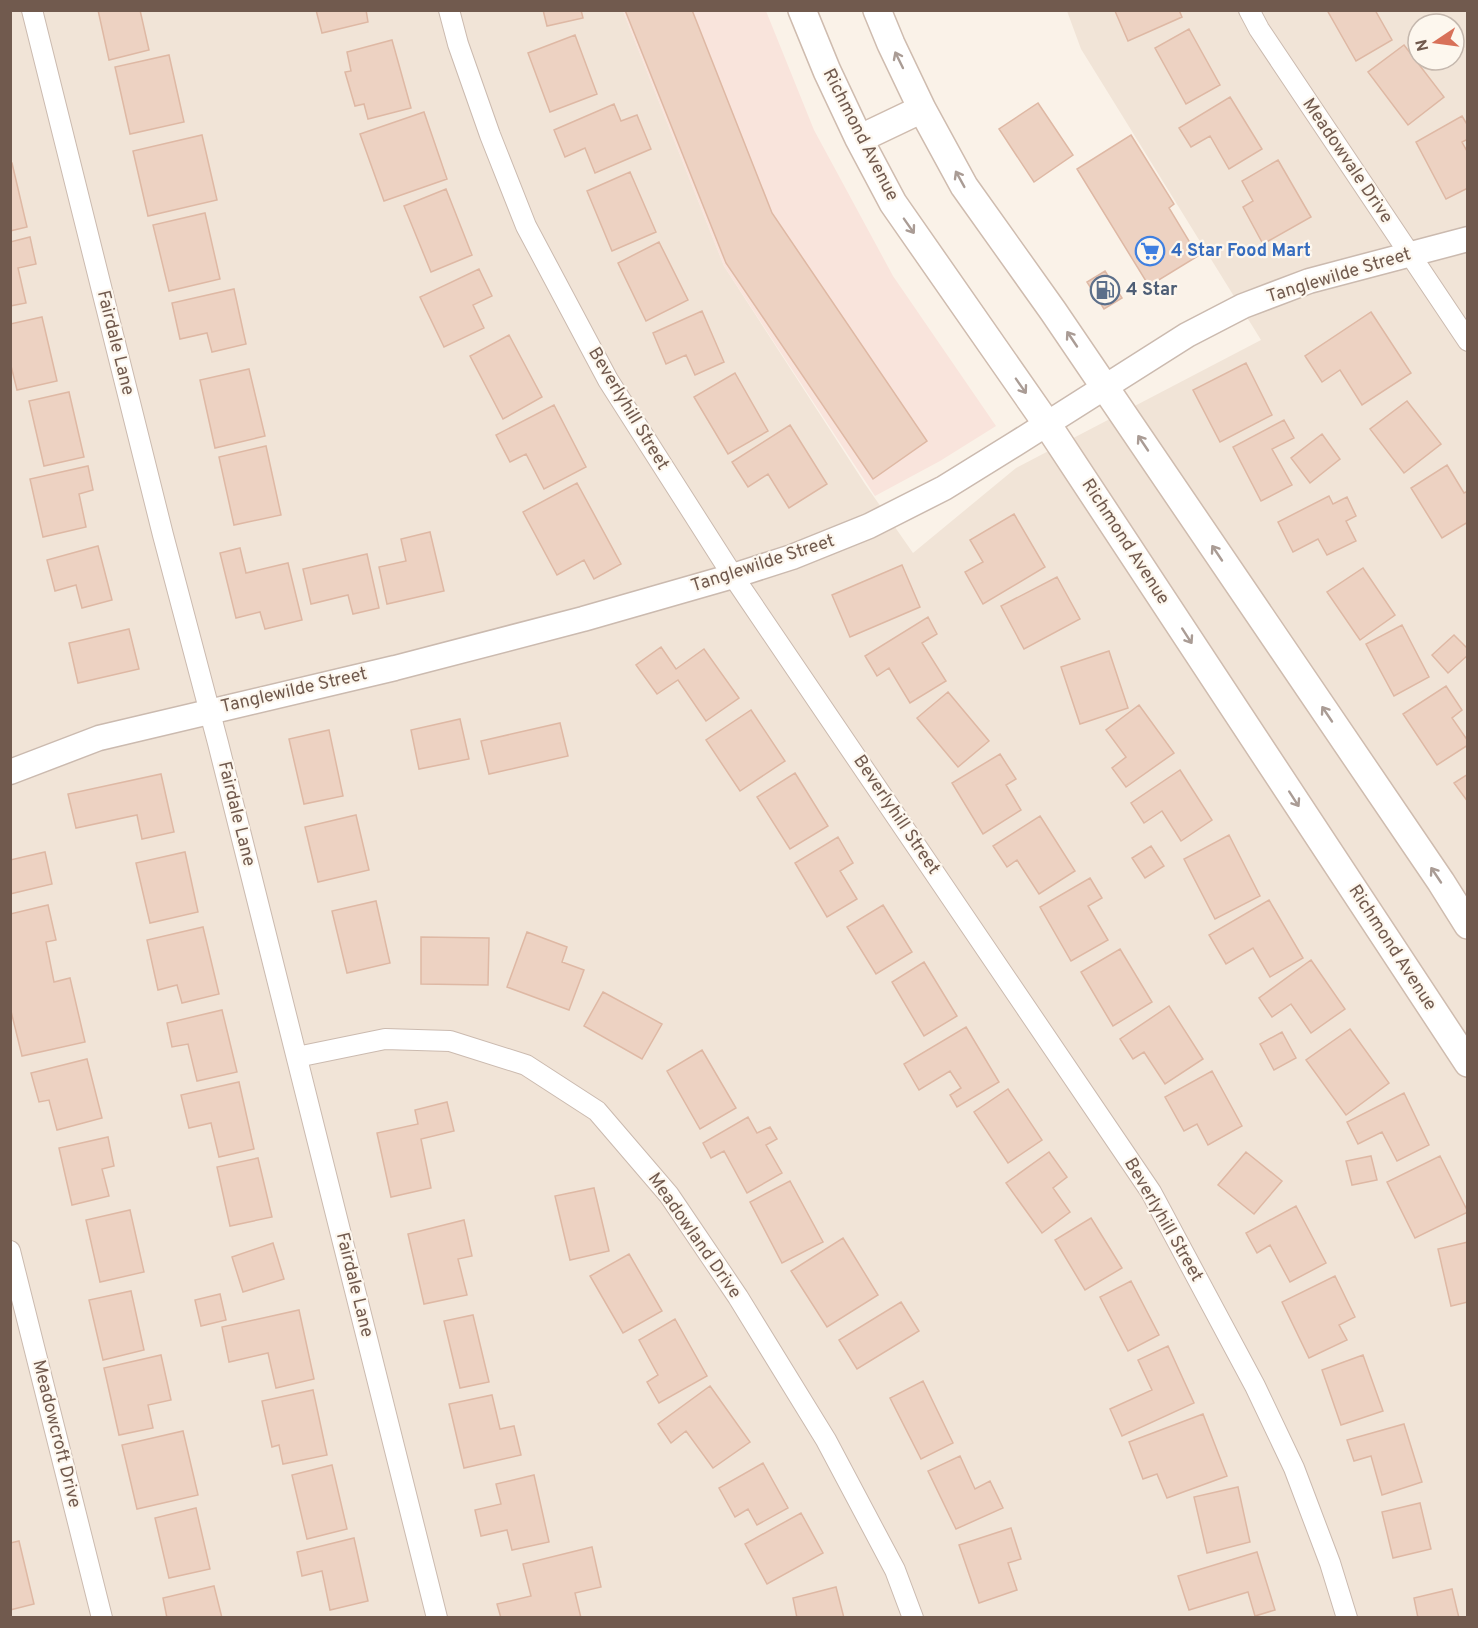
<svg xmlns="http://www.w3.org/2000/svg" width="1478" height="1628" viewBox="0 0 1478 1628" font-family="Overpass,sans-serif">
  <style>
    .residential { fill: #f1e4d7; fill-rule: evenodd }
    .commercial { fill: #f9e4dc }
    .building { fill: #edd2c2; stroke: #deb8a4; stroke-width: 1.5 }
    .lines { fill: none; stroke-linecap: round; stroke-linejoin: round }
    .minor-casing { stroke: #cbbaaf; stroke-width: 22 }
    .tertiary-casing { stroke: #cbbaaf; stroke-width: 27 }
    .secondary-casing { stroke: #cfbcaf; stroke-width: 30 }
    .minor { stroke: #fff; stroke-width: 20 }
    .tertiary { stroke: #fff; stroke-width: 24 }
    .secondary { stroke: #fff; stroke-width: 27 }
    .oneway { stroke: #aa9c95 }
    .labels { text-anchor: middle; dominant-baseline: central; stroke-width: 4.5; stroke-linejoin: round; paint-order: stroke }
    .street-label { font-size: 18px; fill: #715a4e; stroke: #fdf7ee }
    .shop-label { font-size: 18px; font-weight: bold; fill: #366cbe; stroke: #fdf7ee; text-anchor: start }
    .service-label { font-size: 18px; font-weight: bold; fill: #4e5e75; stroke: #fdf7ee; text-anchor: start }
  </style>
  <rect width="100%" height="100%" fill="#faf2e8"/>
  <path class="residential" d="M 11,11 L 623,11 L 724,266 L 865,484 L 913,553 L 1016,468 L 1261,340 L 1081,49 L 1067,11 L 1467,11 L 1467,1617 L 11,1618 ZM 1418,24 L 1454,24 L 1454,60 L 1418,60 Z"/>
  <path class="commercial" d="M 623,11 L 766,11 L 814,130 L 893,276 L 996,426 L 940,461 L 875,496 L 724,266 Z"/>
  <path class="building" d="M 98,10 L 140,10 L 149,50 L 109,60 Z
    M 316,10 L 366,10 L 368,22 L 322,33 Z
    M 543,10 L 581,10 L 583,18 L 547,26 Z
    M 625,10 L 692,10 L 772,213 L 927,441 L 873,479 L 726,263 Z
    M 1113,10 L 1179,10 L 1182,17 L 1128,41 L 1115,11 Z
    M 1327,10 L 1375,10 L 1392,40 L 1356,61 Z
    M 1189,29 L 1220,85 L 1186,104 L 1155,48 Z
    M 575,35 L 597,94 L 550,112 L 528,53 Z
    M 392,40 L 411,108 L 368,119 L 364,104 L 355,106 L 345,72 L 351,71 L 347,52 Z
    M 1404,45 L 1444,97 L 1408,125 L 1368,72 Z
    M 169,55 L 184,122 L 130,134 L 115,67 Z
    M 1230,97 L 1262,149 L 1229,169 L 1210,136 L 1191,147 L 1179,128 Z
    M 1038,103 L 1073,155 L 1034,182 L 999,129 Z
    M 614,104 L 621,121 L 637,115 L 651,149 L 595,173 L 585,148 L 565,157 L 554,130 Z
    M 424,112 L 447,179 L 384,201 L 360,134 Z
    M 1462,116 L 1468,126 L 1468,139 L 1462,142 L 1468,153 L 1468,188 L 1446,199 L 1416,142 Z
    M 202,135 L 217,200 L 148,216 L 133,151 Z
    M 1131,135 L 1174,204 L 1169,208 L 1198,256 L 1149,286 L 1077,169 Z
    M 1278,160 L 1311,217 L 1263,244 L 1243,207 L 1253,201 L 1242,181 Z
    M 10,163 L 12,163 L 27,227 L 10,231 Z
    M 630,172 L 656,232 L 612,251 L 587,191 Z
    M 446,189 L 472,255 L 431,272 L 404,206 Z
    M 205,213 L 220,279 L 169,291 L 153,225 Z
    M 30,237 L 36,264 L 18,268 L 26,303 L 10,306 L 10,242 Z
    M 659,242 L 688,300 L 646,321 L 618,263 Z
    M 479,269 L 492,296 L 473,305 L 484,328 L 444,347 L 420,297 Z
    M 1105,271 L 1122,298 L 1104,309 L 1087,282 Z
    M 234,289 L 246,344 L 212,352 L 207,333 L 180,339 L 172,303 Z
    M 702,311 L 724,362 L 695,375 L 686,355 L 666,364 L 653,333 Z
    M 1371,312 L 1411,373 L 1362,405 L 1340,370 L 1322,382 L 1305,356 Z
    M 42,317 L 57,381 L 17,390 L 10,362 L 10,324 Z
    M 509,335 L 542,397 L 503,419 L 470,356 Z
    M 1246,363 L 1272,415 L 1220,442 L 1193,390 Z
    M 249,369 L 265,436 L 215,448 L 200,380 Z
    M 735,373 L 768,431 L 728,454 L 694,397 Z
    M 69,392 L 84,457 L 44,466 L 29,401 Z
    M 1407,401 L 1441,444 L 1404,473 L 1370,429 Z
    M 554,405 L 586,467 L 544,489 L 526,454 L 510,462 L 496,435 Z
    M 1284,420 L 1294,438 L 1272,449 L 1292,485 L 1261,501 L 1233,447 Z
    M 790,425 L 827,484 L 789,508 L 768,474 L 748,487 L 732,462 Z
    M 1322,434 L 1340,459 L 1310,483 L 1291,458 Z
    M 266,446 L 281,515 L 234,525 L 219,457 Z
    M 1447,465 L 1464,493 L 1468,491 L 1468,522 L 1442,538 L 1411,488 Z
    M 88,466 L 93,490 L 79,494 L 86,527 L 43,537 L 30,479 Z
    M 577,483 L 621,564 L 594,579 L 584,560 L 557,575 L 523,512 Z
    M 1329,496 L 1333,504 L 1347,497 L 1356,516 L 1346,521 L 1356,541 L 1327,555 L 1318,539 L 1293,552 L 1278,522 Z
    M 1014,514 L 1045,567 L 983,604 L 965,572 L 983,562 L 970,540 Z
    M 430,532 L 444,591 L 387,604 L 379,567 L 406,561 L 401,539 Z
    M 98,546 L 112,600 L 82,608 L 76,585 L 55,591 L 47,560 Z
    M 240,548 L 246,573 L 288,563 L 302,620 L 265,629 L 260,612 L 236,618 L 220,553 Z
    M 367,554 L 379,608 L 353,614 L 348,595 L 311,604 L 303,569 Z
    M 902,565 L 920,607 L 850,637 L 832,595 Z
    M 1363,568 L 1395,615 L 1360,640 L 1327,592 Z
    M 1057,577 L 1080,619 L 1024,649 L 1001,606 Z
    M 928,617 L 937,634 L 922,643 L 946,681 L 910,703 L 889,668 L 877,676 L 865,656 Z
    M 1402,625 L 1429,677 L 1394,696 L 1366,644 Z
    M 129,629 L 139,669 L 78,683 L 69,643 Z
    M 1454,635 L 1468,649 L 1468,655 L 1448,673 L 1432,655 Z
    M 661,647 L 676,669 L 704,649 L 739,698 L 706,721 L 678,680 L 657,694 L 636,665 Z
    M 1109,651 L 1128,708 L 1080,724 L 1061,667 Z
    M 1446,686 L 1462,710 L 1452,718 L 1468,741 L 1468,745 L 1437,765 L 1403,714 Z
    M 948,692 L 989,741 L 958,767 L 917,718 Z
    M 1139,705 L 1174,753 L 1126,787 L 1112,768 L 1126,757 L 1106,730 Z
    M 751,710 L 785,761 L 740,791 L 706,740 Z
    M 460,719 L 469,759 L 419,769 L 411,730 Z
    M 560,723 L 568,756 L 489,774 L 481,741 Z
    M 329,730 L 343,796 L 304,804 L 289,739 Z
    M 1000,754 L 1016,779 L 1006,785 L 1021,810 L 983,834 L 952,783 Z
    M 1180,770 L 1212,820 L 1181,841 L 1162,811 L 1144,823 L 1131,803 Z
    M 795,773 L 828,826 L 790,849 L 757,797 Z
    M 161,774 L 174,832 L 142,839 L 137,815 L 76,828 L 68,794 Z
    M 1468,774 L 1468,802 L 1454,783 Z
    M 356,815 L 369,870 L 318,882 L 305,827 Z
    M 1040,816 L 1075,871 L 1039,894 L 1017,860 L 1007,867 L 993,846 Z
    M 1229,835 L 1260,896 L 1215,919 L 1184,859 Z
    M 838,837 L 853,863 L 840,871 L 857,899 L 827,917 L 795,863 Z
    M 1151,846 L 1164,866 L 1145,878 L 1132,858 Z
    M 45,852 L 52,884 L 10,894 L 10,860 Z
    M 185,852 L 198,912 L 150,923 L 136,863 Z
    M 1090,878 L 1102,898 L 1088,906 L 1108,940 L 1071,961 L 1040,907 Z
    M 1269,900 L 1303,958 L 1270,977 L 1253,948 L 1226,964 L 1209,935 Z
    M 376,901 L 390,963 L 347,973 L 332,911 Z
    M 48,905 L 56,940 L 46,942 L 54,982 L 70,978 L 85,1042 L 22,1056 L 10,1007 L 10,914 Z
    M 883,905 L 912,952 L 876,974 L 847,927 Z
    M 203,927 L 219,994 L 182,1003 L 177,985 L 158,990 L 147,940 Z
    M 527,932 L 567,947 L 562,962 L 584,970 L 569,1010 L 507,987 Z
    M 421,937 L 489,938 L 488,985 L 421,984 Z
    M 1120,949 L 1152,1002 L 1113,1026 L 1081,972 Z
    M 1311,960 L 1345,1009 L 1311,1033 L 1291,1004 L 1272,1017 L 1259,998 Z
    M 924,962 L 957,1016 L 924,1036 L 892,982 Z
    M 603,992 L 662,1024 L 642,1059 L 584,1026 Z
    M 1169,1006 L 1203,1059 L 1165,1084 L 1144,1052 L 1133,1059 L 1120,1039 Z
    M 222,1010 L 237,1072 L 197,1081 L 188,1044 L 172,1047 L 167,1023 Z
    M 966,1027 L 999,1082 L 957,1107 L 950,1095 L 961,1088 L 950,1071 L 919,1090 L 904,1064 Z
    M 1350,1029 L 1389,1083 L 1346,1115 L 1306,1060 Z
    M 1282,1032 L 1296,1058 L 1274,1070 L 1260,1044 Z
    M 702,1050 L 736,1108 L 700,1129 L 667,1071 Z
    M 87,1059 L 102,1118 L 57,1130 L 49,1100 L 39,1102 L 31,1073 Z
    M 1212,1071 L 1242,1126 L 1208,1145 L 1197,1124 L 1184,1131 L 1165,1097 Z
    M 239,1082 L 254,1149 L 219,1157 L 211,1123 L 189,1128 L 181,1095 Z
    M 1008,1089 L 1042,1140 L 1008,1163 L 974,1112 Z
    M 1404,1093 L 1429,1145 L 1397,1161 L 1382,1132 L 1358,1144 L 1347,1122 Z
    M 447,1102 L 454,1131 L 421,1139 L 431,1188 L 391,1197 L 377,1133 L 418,1124 L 415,1110 Z
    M 748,1117 L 757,1133 L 770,1127 L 777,1139 L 766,1145 L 782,1173 L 747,1193 L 724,1151 L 711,1158 L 703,1143 Z
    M 108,1137 L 114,1166 L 102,1169 L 109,1196 L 72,1205 L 59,1148 Z
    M 1049,1152 L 1067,1177 L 1053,1188 L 1070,1212 L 1042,1233 L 1006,1183 Z
    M 1246,1152 L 1282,1181 L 1254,1214 L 1218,1185 Z
    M 1371,1156 L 1377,1180 L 1352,1185 L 1346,1161 Z
    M 1440,1156 L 1468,1212 L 1415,1238 L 1387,1182 Z
    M 258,1158 L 272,1217 L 230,1226 L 217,1167 Z
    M 790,1181 L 823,1242 L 782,1263 L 750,1202 Z
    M 594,1188 L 609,1251 L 570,1260 L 555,1196 Z
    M 1296,1206 L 1326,1263 L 1290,1282 L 1270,1245 L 1257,1253 L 1246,1233 Z
    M 130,1210 L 144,1272 L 100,1282 L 86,1220 Z
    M 1091,1218 L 1122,1268 L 1085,1290 L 1055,1240 Z
    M 464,1220 L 472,1256 L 458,1259 L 467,1295 L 424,1304 L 408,1234 Z
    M 843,1238 L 878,1295 L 827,1327 L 791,1271 Z
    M 1468,1242 L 1468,1302 L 1451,1306 L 1438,1249 Z
    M 273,1243 L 284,1279 L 243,1292 L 232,1257 Z
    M 629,1254 L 662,1311 L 623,1333 L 590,1276 Z
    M 1335,1276 L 1355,1317 L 1339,1325 L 1347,1340 L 1309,1358 L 1282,1302 Z
    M 1131,1281 L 1159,1335 L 1128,1351 L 1100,1297 Z
    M 131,1291 L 144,1350 L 103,1360 L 89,1300 Z
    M 220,1294 L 226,1320 L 201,1326 L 195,1300 Z
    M 901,1302 L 919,1331 L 857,1369 L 839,1340 Z
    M 299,1310 L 314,1379 L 276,1388 L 268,1353 L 229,1362 L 222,1327 Z
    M 473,1315 L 489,1382 L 460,1388 L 444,1321 Z
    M 675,1319 L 707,1376 L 659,1403 L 647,1382 L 658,1375 L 639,1340 Z
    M 1168,1346 L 1194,1403 L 1122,1436 L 1110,1409 L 1152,1390 L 1138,1360 Z
    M 161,1355 L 171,1400 L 148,1405 L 153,1428 L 119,1435 L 104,1368 Z
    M 1363,1355 L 1383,1411 L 1341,1425 L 1322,1370 Z
    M 923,1381 L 953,1443 L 921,1459 L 890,1398 Z
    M 710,1386 L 750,1442 L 713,1468 L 686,1431 L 671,1443 L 658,1424 Z
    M 313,1390 L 327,1455 L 283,1464 L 279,1445 L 272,1447 L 262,1401 Z
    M 492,1395 L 500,1429 L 514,1426 L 521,1455 L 464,1468 L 449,1404 Z
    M 1203,1414 L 1227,1476 L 1167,1498 L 1157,1474 L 1143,1479 L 1129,1442 Z
    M 1404,1424 L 1422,1482 L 1382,1495 L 1371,1456 L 1354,1461 L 1347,1440 Z
    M 183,1431 L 198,1495 L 137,1509 L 122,1445 Z
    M 960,1456 L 975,1489 L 990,1481 L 1003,1508 L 956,1529 L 928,1471 Z
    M 763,1463 L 788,1508 L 757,1525 L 748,1509 L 735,1517 L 719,1488 Z
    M 332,1465 L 347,1529 L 307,1539 L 292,1475 Z
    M 534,1475 L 549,1542 L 512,1550 L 507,1530 L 481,1536 L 475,1510 L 501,1504 L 496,1484 Z
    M 1238,1487 L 1250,1542 L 1207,1553 L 1194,1497 Z
    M 1420,1503 L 1431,1549 L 1393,1558 L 1382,1512 Z
    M 196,1508 L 210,1569 L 169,1578 L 155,1518 Z
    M 801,1513 L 823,1553 L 767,1584 L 745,1544 Z
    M 1011,1528 L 1021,1559 L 1008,1563 L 1017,1590 L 979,1603 L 959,1545 Z
    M 354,1538 L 368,1601 L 330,1610 L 322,1571 L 302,1576 L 297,1552 Z
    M 19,1541 L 34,1604 L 10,1610 L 10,1543 Z
    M 592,1547 L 601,1587 L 575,1593 L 581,1618 L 501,1618 L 497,1604 L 531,1596 L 523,1564 Z
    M 1257,1552 L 1275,1610 L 1255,1616 L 1248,1592 L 1189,1610 L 1178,1576 Z
    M 214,1586 L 222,1618 L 167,1618 L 163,1598 Z
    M 836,1587 L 844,1618 L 797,1618 L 793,1598 Z
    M 1452,1589 L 1459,1618 L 1418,1618 L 1414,1598 Z"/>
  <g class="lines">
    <g class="minor-casing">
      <path id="minor" d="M 32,10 L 163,535 L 218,743 L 437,1618
        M 449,10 L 458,44 L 490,135 L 526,226 L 608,380 L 733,576 L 1151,1192 L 1255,1386 L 1294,1468 L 1330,1563 L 1347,1618
        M 1249,10 L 1259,29 L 1468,341
        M 297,1057 L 385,1039 L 450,1041 L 526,1065 L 597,1111 L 669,1195 L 738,1297 L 826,1440 L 895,1570 L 913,1618
        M 10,1251 L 102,1618"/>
    </g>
    <g class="tertiary-casing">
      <path id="tertiary" d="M 10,772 L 99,738 L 395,668 L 583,619 L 733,576 L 792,557 L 869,526 L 944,488 L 1015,444 L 1187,335 L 1243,306 L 1309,281 L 1468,239"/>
    </g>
    <g class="secondary-casing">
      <path id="secondary" d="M 802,10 L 827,71 L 859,139 L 893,203 L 1047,424 L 1468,1063
        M 877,10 L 891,44 L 922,109 L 964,186 L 1053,311 L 1441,882 L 1468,925
        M 859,139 L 922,109"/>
    </g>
    <use href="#minor" class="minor"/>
    <use href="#tertiary" class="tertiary"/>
    <use href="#secondary" class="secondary"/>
  </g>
  <defs><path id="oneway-shaft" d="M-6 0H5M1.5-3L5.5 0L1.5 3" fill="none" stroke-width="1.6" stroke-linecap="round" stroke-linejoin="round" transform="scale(1.5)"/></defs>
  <g class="oneway">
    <use href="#oneway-shaft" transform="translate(899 60) rotate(-116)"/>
    <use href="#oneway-shaft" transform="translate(960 179) rotate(-119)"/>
    <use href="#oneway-shaft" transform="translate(909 226) rotate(55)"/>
    <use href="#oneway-shaft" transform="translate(1072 339) rotate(-124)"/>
    <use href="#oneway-shaft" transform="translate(1021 386) rotate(55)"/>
    <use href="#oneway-shaft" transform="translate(1143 443) rotate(-124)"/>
    <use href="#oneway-shaft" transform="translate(1217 553) rotate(-124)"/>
    <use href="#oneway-shaft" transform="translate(1187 636) rotate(57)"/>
    <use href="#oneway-shaft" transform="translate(1327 714) rotate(-124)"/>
    <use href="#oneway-shaft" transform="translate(1294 799) rotate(57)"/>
    <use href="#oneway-shaft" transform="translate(1436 875) rotate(-124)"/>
  </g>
  <defs>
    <g id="supermarket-ring" transform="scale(1.5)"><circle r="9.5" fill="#fdf7ee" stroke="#3f7fe0" stroke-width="1.5"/><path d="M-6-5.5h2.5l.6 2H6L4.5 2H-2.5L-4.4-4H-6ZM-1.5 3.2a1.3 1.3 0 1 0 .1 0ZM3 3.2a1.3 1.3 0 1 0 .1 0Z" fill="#3f7fe0"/></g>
    <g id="fuel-ring" transform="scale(1.5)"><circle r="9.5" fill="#fdf7ee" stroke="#5c6f8a" stroke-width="1.5"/><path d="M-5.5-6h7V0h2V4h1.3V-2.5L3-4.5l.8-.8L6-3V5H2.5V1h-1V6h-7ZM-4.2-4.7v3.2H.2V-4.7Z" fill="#5c6f8a"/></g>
  </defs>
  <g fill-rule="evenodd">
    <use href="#supermarket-ring" x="1150" y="251"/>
    <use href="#fuel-ring" x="1105" y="290"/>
  </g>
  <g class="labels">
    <g class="street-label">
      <text transform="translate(860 135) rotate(63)">Richmond Avenue</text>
      <text transform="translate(1347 161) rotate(56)">Meadowvale Drive</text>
      <text transform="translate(1339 276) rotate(-17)">Tanglewilde Street</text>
      <text transform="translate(115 343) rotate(76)">Fairdale Lane</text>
      <text transform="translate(628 409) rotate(59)">Beverlyhill Street</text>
      <text transform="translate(1125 542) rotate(57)">Richmond Avenue</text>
      <text transform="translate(763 564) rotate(-18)">Tanglewilde Street</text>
      <text transform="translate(294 691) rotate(-13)">Tanglewilde Street</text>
      <text transform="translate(236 814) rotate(76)">Fairdale Lane</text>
      <text transform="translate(896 815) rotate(56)">Beverlyhill Street</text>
      <text transform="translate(1392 948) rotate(57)">Richmond Avenue</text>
      <text transform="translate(1163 1220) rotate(60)">Beverlyhill Street</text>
      <text transform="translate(694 1236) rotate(55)">Meadowland Drive</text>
      <text transform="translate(354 1285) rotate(76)">Fairdale Lane</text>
      <text transform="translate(56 1434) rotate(76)">Meadowcroft Drive</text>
    </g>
    <g class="shop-label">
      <text x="1171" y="251">4 Star Food Mart</text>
    </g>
    <g class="service-label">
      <text x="1126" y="290">4 Star</text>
    </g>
  </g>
  <rect width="1478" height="1628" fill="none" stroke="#715a4e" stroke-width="24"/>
  <g transform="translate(1436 42) rotate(257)"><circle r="28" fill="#fdf7ee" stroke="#c5b8ae" stroke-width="1.5"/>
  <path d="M0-4.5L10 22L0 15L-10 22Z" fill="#d87159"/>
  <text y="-9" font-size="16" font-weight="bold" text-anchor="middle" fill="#715a4e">N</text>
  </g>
</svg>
